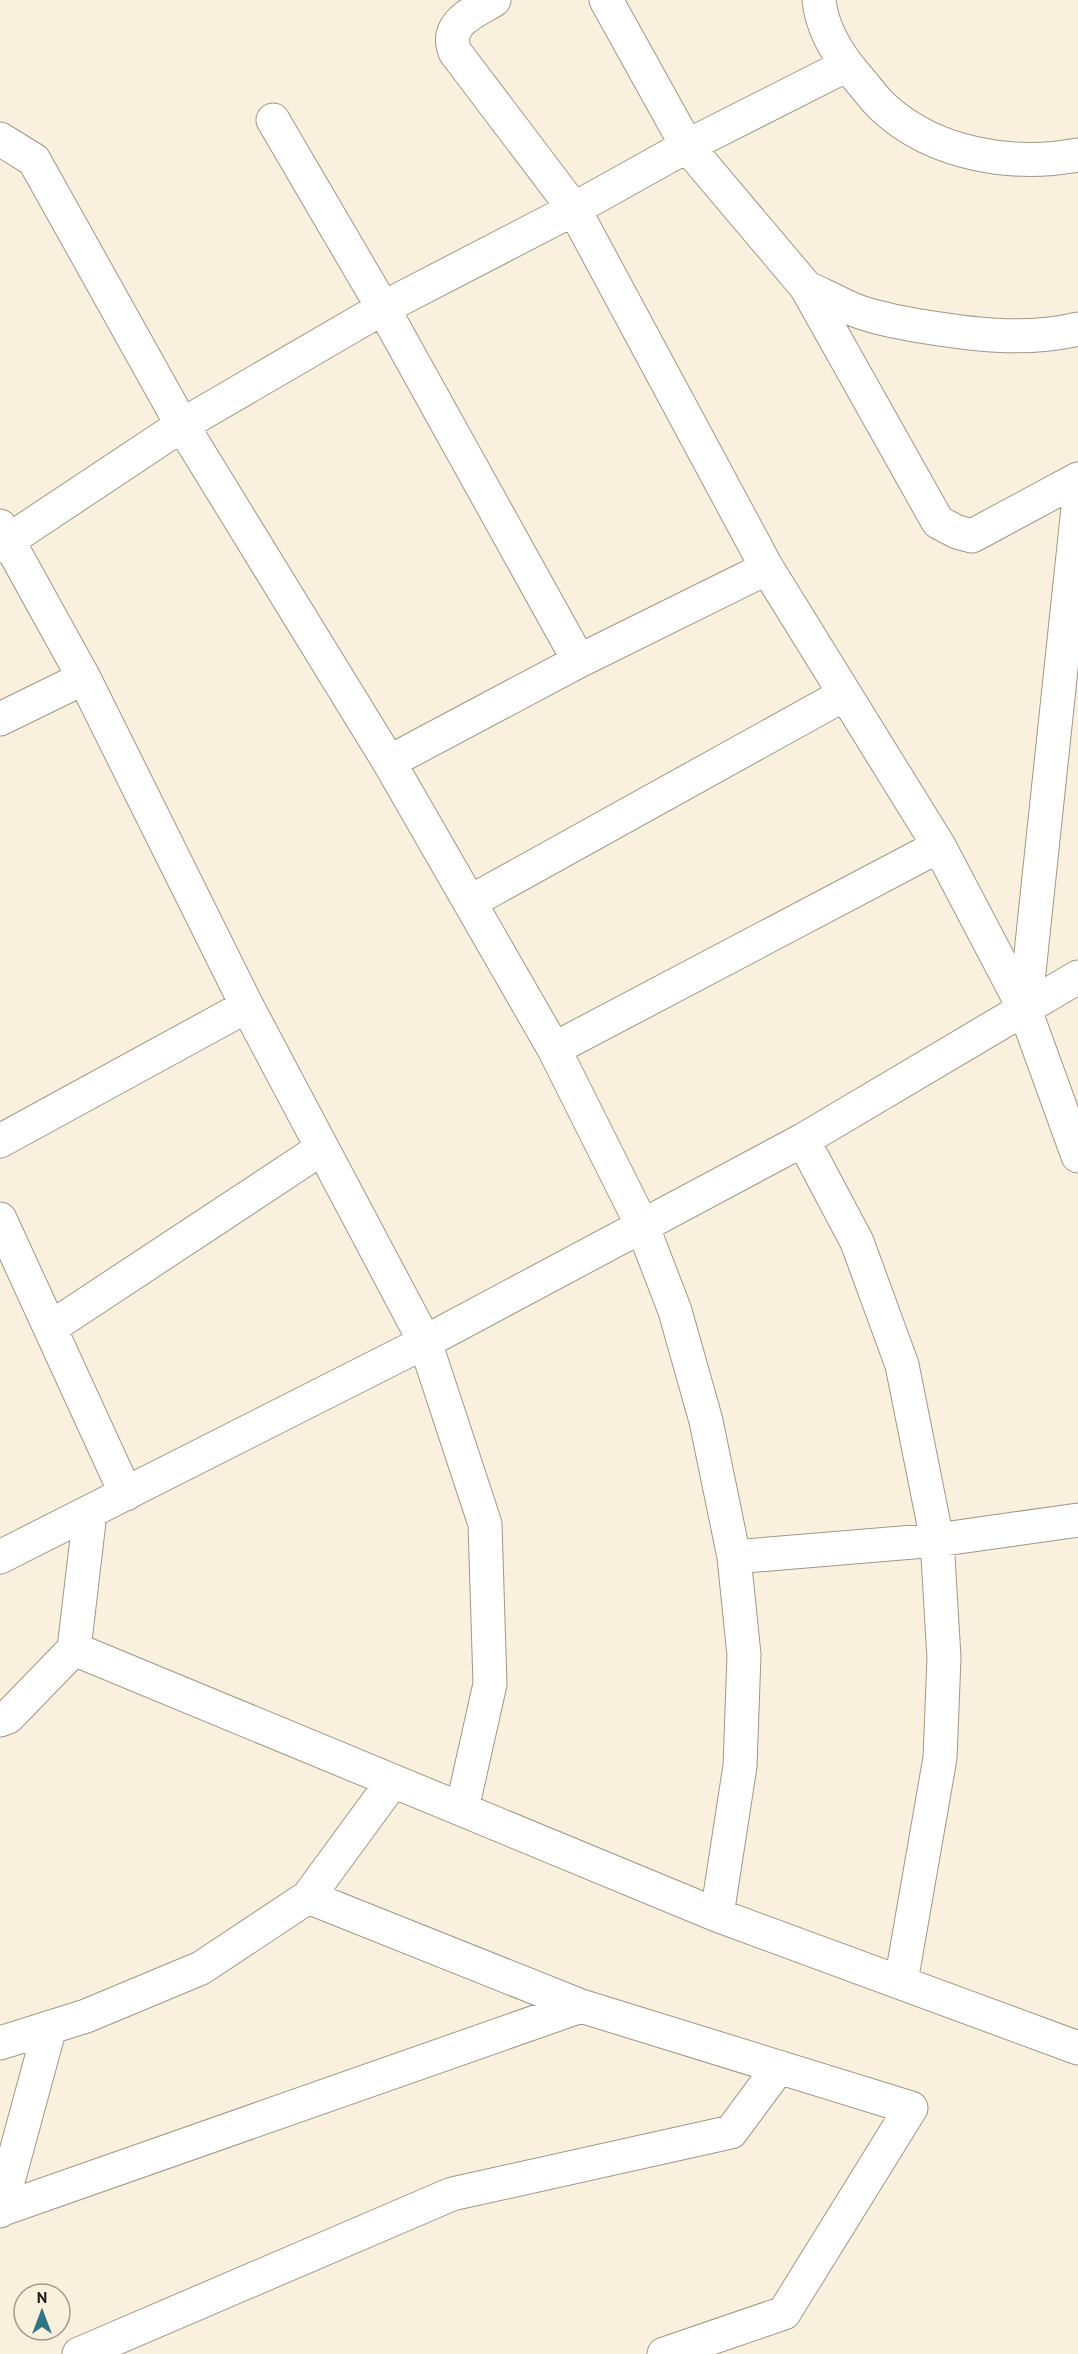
<svg xmlns="http://www.w3.org/2000/svg" width="1078" height="2354" viewBox="0 0 1078 2354" font-family="'PT Sans',sans-serif">
  <style>
    .lines { fill: none; stroke-linecap: round; stroke-linejoin: round }
    .minor-casing { stroke: #a09887; stroke-width: 35 }
    .minor { stroke: #fff; stroke-width: 33 }
  </style>
  <rect width="100%" height="100%" fill="#f9f0de"/>
  <g class="lines">
    <g class="minor-casing">
      <path id="minor" d="M 494,0 C 473,13 444,23 455,52 L 574,209 L 767,568 L 939,846 L 1025,1010 L 1078,1156
        M 606,0 L 687,146 L 806,287 L 938,522 L 957,532 L 972,536 L 1078,479
        M 819,0 C 822,30 838,55 857,77 C 866,87 874,99 884,108 C 935,155 1013,167 1078,155
        M 273,120 L 383,308 L 579,661
        M 0,139 L 34,160 L 182,425 L 389,762 L 554,1049 L 642,1225 L 675,1311 L 706,1421 L 734,1557 L 744,1655 L 740,1766 L 717,1915
        M 806,287 C 821,294 836,302 852,309 C 871,317 893,321 914,325 C 968,334 1024,342 1078,329
        M 0,526 L 84,678 L 247,1006 L 425,1342 L 485,1524 L 490,1684 L 462,1809
        M 0,546 L 182,425 L 383,308 L 574,209 L 687,146 L 847,65
        M 0,719 L 84,678
        M 389,762 L 579,661 L 767,568
        M 470,902 L 845,694
        M 1025,1010 L 1078,508
        M 554,1049 L 939,846
        M 803,1140 L 857,1242 L 902,1365 L 937,1540 L 944,1658 L 940,1758 L 901,1982
        M 0,1141 L 247,1006
        M 0,1219 L 126,1494
        M 50,1328 L 321,1149
        M 0,1557 L 425,1342 L 803,1140 L 1078,977
        M 734,1557 L 937,1540 L 1078,1520
        M 74,1649 L 717,1915 L 1078,2048
        M 0,1720 L 8,1717 L 74,1649 L 90,1513
        M 308,1897 L 581,2006 L 911,2108 L 784,2313 L 664,2354
        M 0,2043 L 86,2016 L 201,1968 L 308,1897 L 393,1781
        M 0,2210 L 581,2006
        M 0,2211 L 50,2027
        M 79,2354 L 452,2194 L 731,2132 L 779,2067"/>
    </g>
    <use href="#minor" class="minor"/>
  </g>
  <g transform="translate(42 2312)"><circle r="28" fill="#f9f0de" stroke="#a19a8d" stroke-width="1.5"/>
  <path d="M0-4.5L10 22L0 15L-10 22Z" fill="#307583"/>
  <text y="-9" font-size="16" font-weight="bold" text-anchor="middle" fill="#1d1a13">N</text>
  </g>
</svg>
